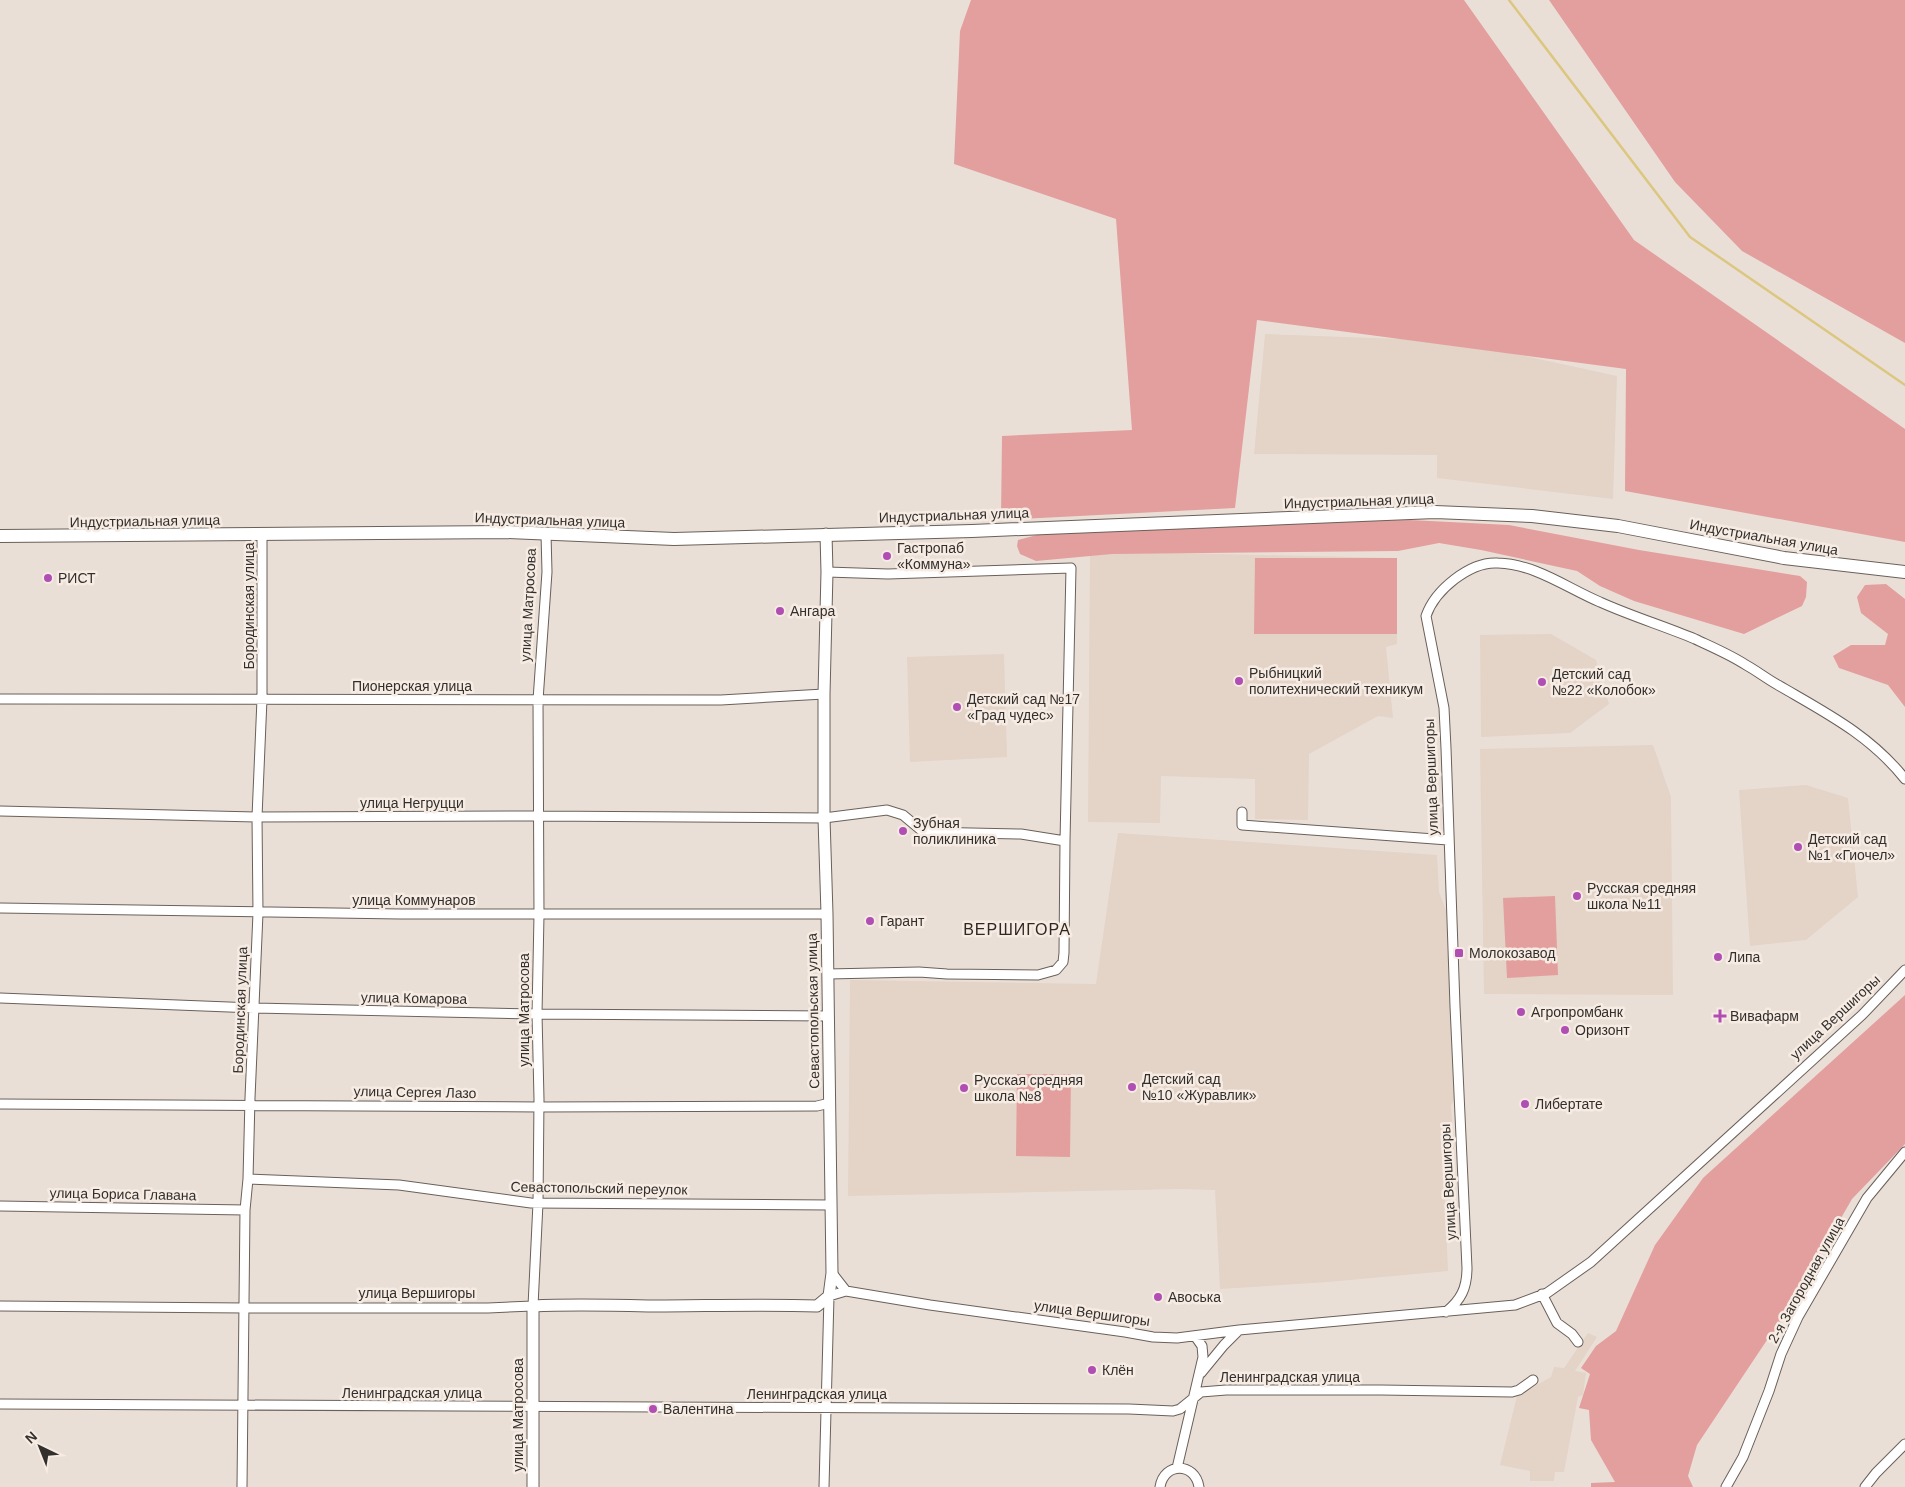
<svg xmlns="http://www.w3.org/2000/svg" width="1905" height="1487" viewBox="0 0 1905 1487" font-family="Arial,sans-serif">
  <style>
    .built { fill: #e4d3c7 }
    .green { fill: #e39f9d }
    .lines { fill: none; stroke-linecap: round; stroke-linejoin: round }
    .stream { stroke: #dbc780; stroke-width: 2.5 }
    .minor-casing { stroke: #696059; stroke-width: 11 }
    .tertiary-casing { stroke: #696059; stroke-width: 13 }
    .secondary-casing { stroke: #696059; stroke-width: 14 }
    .minor { stroke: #fff; stroke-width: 9 }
    .tertiary { stroke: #fff; stroke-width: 11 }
    .secondary { stroke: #fff; stroke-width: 12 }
    .poi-dot { fill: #b14eb4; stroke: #f7ece4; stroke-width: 2 }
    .labels { text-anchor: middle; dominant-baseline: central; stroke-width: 5; stroke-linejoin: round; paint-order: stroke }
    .street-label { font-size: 14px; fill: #332f2c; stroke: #f7ece4 }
    .poi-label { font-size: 14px; fill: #332f2c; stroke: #f7ece4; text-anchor: start }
    .quarter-label { font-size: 16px; letter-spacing: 1px; fill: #302822; stroke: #f7ece4 }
  </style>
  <rect width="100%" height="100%" fill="#eadfd7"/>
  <path class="built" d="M 1265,334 L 1456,341 L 1617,376 L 1613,499 L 1437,478 L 1437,455 L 1254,454 Z
    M 1090,551 L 1397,558 L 1397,644 L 1386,647 L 1393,718 L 1378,716 L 1309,754 L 1308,820 L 1255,819 L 1255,779 L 1161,776 L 1160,823 L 1088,822 Z
    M 1551,634 L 1596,660 L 1609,704 L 1570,733 L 1481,737 L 1480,635 Z
    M 1004,654 L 1007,757 L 910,762 L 907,657 Z
    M 1653,745 L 1671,797 L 1673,995 L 1484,994 L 1480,749 Z
    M 1806,785 L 1848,798 L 1858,897 L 1806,940 L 1750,946 L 1739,790 Z
    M 1118,833 L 1437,855 L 1439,892 L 1446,910 L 1454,1100 L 1451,1106 L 1454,1149 L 1443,1152 L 1448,1271 L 1328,1282 L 1220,1289 L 1215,1190 L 1180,1189 L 848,1196 L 850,980 L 1096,984 Z
    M 1588,1333 L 1597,1337 L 1575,1371 L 1586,1373 L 1583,1395 L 1578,1397 L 1564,1472 L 1555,1472 L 1554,1481 L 1530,1481 L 1530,1471 L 1500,1465 L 1517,1396 L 1551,1377 L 1554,1367 L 1564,1368 Z"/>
  <path class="green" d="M 971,0 L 1464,0 L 1634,240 L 1905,429 L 1905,542 L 1625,491 L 1626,369 L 1257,320 L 1235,508 L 1001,520 L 1002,436 L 1132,430 L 1116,219 L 954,164 L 960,31 Z
    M 1549,0 L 1905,0 L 1905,343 L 1742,251 L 1675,182 Z
    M 1410,520 L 1509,525 L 1639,550 L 1800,576 L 1807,582 L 1806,597 L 1802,606 L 1744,634 L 1634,601 L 1600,586 L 1577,571 L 1481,550 L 1439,543 L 1398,551 L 1112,554 L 1036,561 L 1020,554 L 1017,546 L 1018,540 L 1048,532 L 1287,522 Z
    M 1255,558 L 1397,558 L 1397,634 L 1254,634 Z
    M 1886,584 L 1905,599 L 1905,707 L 1888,685 L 1839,668 L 1833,656 L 1851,645 L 1885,645 L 1888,634 L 1861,613 L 1857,597 L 1865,585 Z
    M 1555,896 L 1558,975 L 1507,978 L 1503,898 Z
    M 1905,995 L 1905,1144 L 1852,1199 L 1807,1277 L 1794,1306 L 1767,1340 L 1697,1445 L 1688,1476 L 1693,1487 L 1591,1487 L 1591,1483 L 1615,1482 L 1591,1440 L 1589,1410 L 1579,1408 L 1590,1374 L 1581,1368 L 1596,1346 L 1616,1331 L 1655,1245 L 1703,1178 Z
    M 1017,1074 L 1071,1074 L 1070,1157 L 1016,1156 Z"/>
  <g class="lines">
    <path class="stream" d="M 1509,0 L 1690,237 L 1905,385"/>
    <g class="minor-casing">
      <path id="minor" d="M 827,572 L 888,574 L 1071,568 L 1065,841
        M 0,699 L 721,700 L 824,694
        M 0,811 L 257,817 L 538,816 L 824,818 L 887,810 L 903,815 L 921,830 L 925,832 L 1021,834 L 1065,841 L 1064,953 L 1063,962 L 1056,970 L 1038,975 L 947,974 L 919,972 L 828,974
        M 1242,812 L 1242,825 L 1448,840
        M 0,908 L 400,914 L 827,914
        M 0,998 L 254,1008 L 537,1014 L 828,1016
        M 0,1104 L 539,1107 L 817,1106 L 830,1103
        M 248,1179 L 399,1185 L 531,1203 L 830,1205
        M 0,1206 L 245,1210
        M 832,1273 L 846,1291 L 930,1305 L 1125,1332 L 1153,1337 L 1177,1338 L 1239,1330 L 1515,1305 L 1547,1293 L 1591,1262 L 1862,1015 L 1905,970
        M 1542,1294 L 1557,1323 L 1572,1334 L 1578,1342
        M 0,1306 L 245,1308 L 488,1308 L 533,1306 L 538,1203 L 539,1099 L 537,1014 L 539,915 L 538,700 L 547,572 L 546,534
        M 1446,1312 C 1461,1300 1467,1288 1467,1268 L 1455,1006 L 1446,748 L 1444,708 L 1426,616 C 1435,590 1470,561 1498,563 C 1535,564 1567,588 1600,602 C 1631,616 1664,626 1695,639 C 1712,647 1731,655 1746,665 C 1757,671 1767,679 1778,685 C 1826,713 1870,735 1905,779
        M 1201,1373 L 1224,1345 L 1239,1330
        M 0,1404 L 1129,1409 L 1173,1411 L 1180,1409 L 1201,1392 L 1226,1390 L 1381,1390 L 1512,1392 L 1519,1390 L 1533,1380
        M 1177,1468 L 1203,1357 L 1202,1346 L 1195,1336
        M 242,1487 L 245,1210 L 248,1179 L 250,1098 L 258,913 L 257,817 L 262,699 L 262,535
        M 824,1487 L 829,1296 L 846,1291
        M 1160,1487 C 1164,1462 1195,1462 1199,1487
        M 1726,1487 L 1743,1457 L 1769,1391 L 1781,1354 L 1798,1317 L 1867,1198 L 1905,1152
        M 1865,1487 L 1876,1473 L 1905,1444"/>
    </g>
    <g class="tertiary-casing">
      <path id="tertiary" d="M 533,1487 L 533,1306 C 572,1304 610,1305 648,1306 C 705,1306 761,1304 817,1306 L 829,1296 L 832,1273 L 827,914 L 824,818 L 824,694 L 827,572 L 826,534"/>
    </g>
    <g class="secondary-casing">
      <path id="secondary" d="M 0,536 L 506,532 L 674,539 L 972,531 L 1435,512 L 1532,516 L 1618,526 L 1784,558 L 1905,572"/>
    </g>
    <use href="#minor" class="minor"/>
    <use href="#tertiary" class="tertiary"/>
    <use href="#secondary" class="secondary"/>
  </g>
  <g class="poi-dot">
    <circle cx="887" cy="556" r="5"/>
    <circle cx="48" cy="578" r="5"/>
    <circle cx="780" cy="611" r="5"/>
    <circle cx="1239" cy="681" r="5"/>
    <circle cx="1542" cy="682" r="5"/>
    <circle cx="957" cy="707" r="5"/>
    <circle cx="903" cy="831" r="5"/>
    <circle cx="1798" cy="847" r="5"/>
    <circle cx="1577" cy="896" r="5"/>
    <circle cx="870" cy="921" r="5"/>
    <rect x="1454" y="948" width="10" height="10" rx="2.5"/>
    <circle cx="1718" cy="957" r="5"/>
    <circle cx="1521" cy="1012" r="5"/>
    <path d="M1717.5 1008.5h5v5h5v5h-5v5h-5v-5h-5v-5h5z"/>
    <circle cx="1565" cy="1030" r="5"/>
    <circle cx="1132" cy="1087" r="5"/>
    <circle cx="964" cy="1088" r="5"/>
    <circle cx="1525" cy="1104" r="5"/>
    <circle cx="1158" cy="1297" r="5"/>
    <circle cx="1092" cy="1370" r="5"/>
    <circle cx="653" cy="1409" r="5"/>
  </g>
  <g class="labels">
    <g class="street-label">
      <text transform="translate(1359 501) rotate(-2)">Индустриальная улица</text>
      <text transform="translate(954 515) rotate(-2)">Индустриальная улица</text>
      <text transform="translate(550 520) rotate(2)">Индустриальная улица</text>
      <text transform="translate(145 521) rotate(-1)">Индустриальная улица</text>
      <text transform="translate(1764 537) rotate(10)">Индустриальная улица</text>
      <text transform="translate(528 605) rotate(-87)">улица Матросова</text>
      <text transform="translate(249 606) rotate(-90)">Бородинская улица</text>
      <text x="412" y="686">Пионерская улица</text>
      <text transform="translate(1431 777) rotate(-92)">улица Вершигоры</text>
      <text x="412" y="803">улица Негруцци</text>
      <text x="414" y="900">улица Коммунаров</text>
      <text transform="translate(414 998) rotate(1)">улица Комарова</text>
      <text transform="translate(240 1010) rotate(-88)">Бородинская улица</text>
      <text transform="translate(524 1010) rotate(-90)">улица Матросова</text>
      <text transform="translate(813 1011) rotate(-91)">Севастопольская улица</text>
      <text transform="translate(1835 1017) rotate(-43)">улица Вершигоры</text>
      <text transform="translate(415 1092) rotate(1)">улица Сергея Лазо</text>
      <text transform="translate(1448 1182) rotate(-93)">улица Вершигоры</text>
      <text transform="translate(599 1188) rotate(1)">Севастопольский переулок</text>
      <text transform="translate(123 1194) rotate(1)">улица Бориса Главана</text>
      <text transform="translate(1806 1280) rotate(-61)">2-я Загородная улица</text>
      <text x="417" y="1293">улица Вершигоры</text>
      <text transform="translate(1092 1313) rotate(8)">улица Вершигоры</text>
      <text x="1290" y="1377">Ленинградская улица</text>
      <text x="412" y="1393">Ленинградская улица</text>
      <text x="817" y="1394">Ленинградская улица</text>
      <text transform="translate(518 1415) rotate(-90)">улица Матросова</text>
    </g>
    <g class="poi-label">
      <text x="897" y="548">Гастропаб<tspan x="897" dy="16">«Коммуна»</tspan></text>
      <text x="58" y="578">РИСТ</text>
      <text x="790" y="611">Ангара</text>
      <text x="1249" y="673">Рыбницкий<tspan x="1249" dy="16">политехнический техникум</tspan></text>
      <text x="1552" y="674">Детский сад<tspan x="1552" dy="16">№22 «Колобок»</tspan></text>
      <text x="967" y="699">Детский сад №17<tspan x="967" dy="16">«Град чудес»</tspan></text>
      <text x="913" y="823">Зубная<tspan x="913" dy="16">поликлиника</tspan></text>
      <text x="1808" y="839">Детский сад<tspan x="1808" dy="16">№1 «Гиочел»</tspan></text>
      <text x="1587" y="888">Русская средняя<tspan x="1587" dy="16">школа №11</tspan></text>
      <text x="880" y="921">Гарант</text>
      <text x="1469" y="953">Молокозавод</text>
      <text x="1728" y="957">Липа</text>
      <text x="1531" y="1012">Агропромбанк</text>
      <text x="1730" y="1016">Вивафарм</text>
      <text x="1575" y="1030">Оризонт</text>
      <text x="1142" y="1079">Детский сад<tspan x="1142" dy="16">№10 «Журавлик»</tspan></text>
      <text x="974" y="1080">Русская средняя<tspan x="974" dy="16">школа №8</tspan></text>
      <text x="1535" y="1104">Либертате</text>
      <text x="1168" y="1297">Авоська</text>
      <text x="1102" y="1370">Клён</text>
      <text x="663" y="1409">Валентина</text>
    </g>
    <g class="quarter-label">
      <text x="1017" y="929">ВЕРШИГОРА</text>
    </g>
  </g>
  <g transform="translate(40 1447) rotate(317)" stroke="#f7ece4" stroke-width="4" paint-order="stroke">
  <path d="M0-4L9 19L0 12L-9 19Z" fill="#332f2c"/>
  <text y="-8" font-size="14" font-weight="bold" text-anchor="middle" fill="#332f2c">N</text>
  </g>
</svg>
